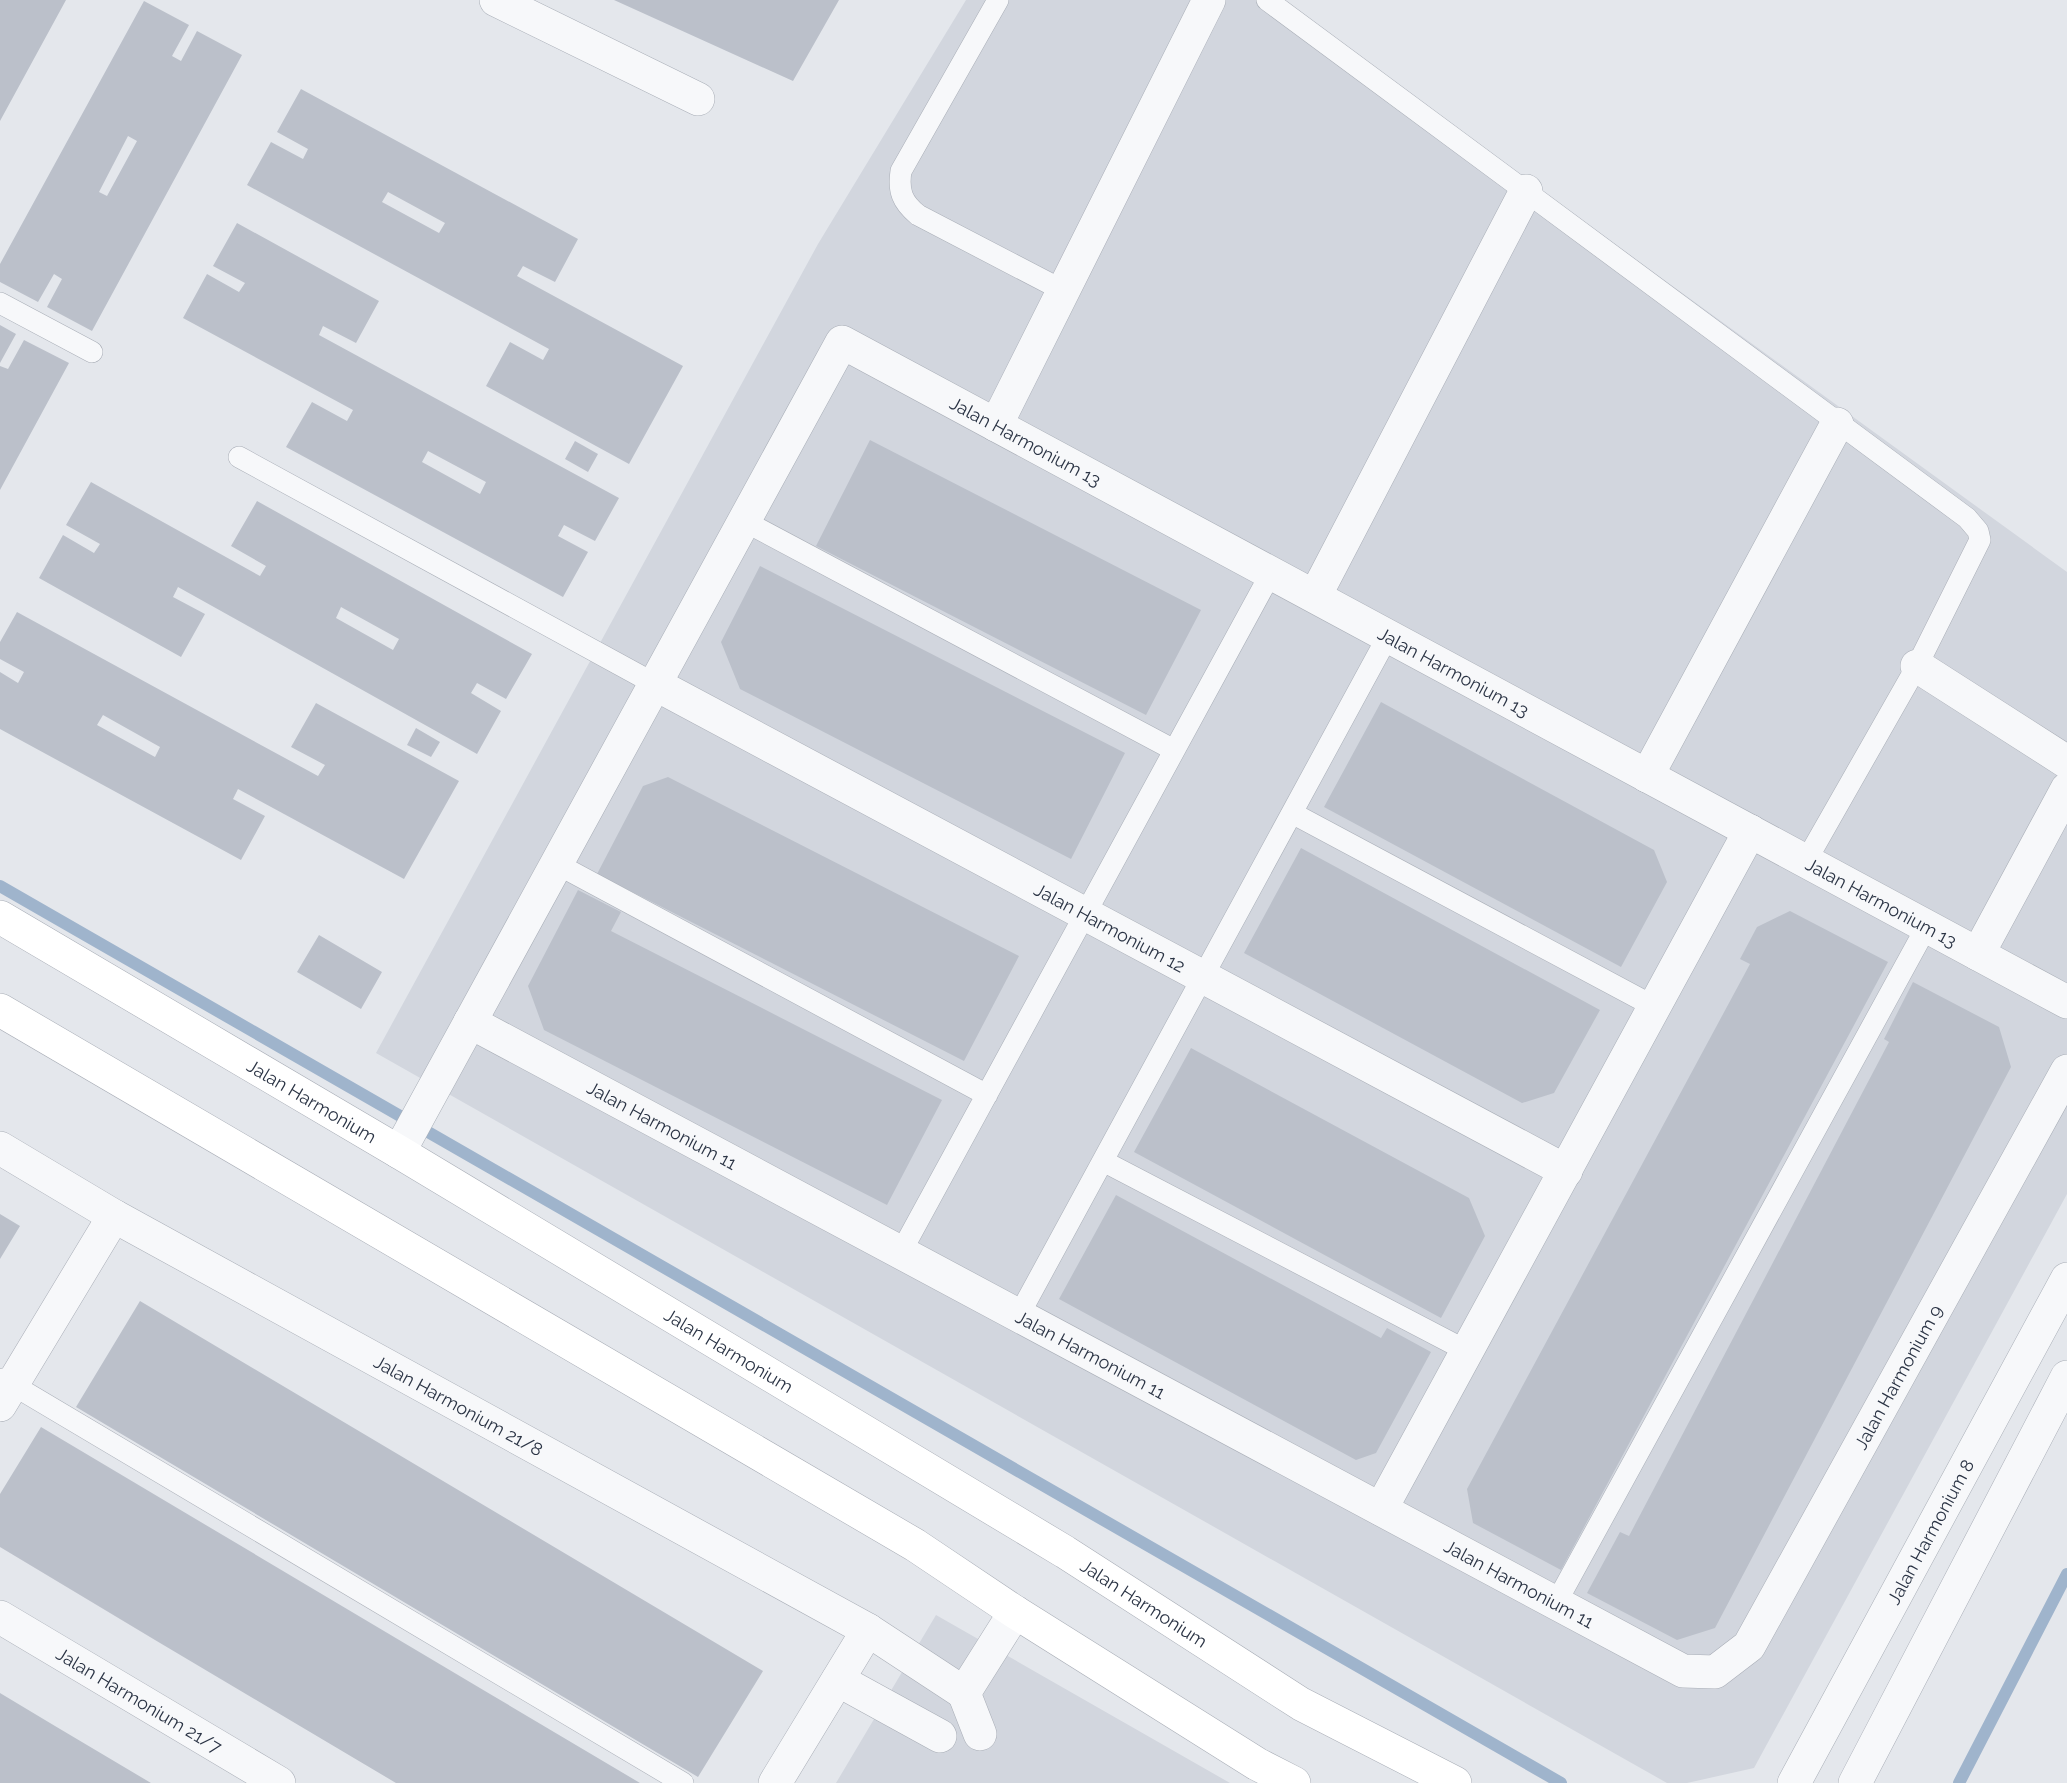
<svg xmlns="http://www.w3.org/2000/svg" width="2067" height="1783" viewBox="0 0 2067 1783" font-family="Raleway,sans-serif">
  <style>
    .built { fill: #d2d6de }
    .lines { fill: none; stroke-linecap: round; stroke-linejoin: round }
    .stream { stroke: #9fb4cc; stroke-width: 12 }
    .building { fill: #bbc0ca; fill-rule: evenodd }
    .service-casing { stroke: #a9aeb7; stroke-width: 22 }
    .minor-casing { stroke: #a9aeb7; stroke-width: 34 }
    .tertiary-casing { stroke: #a9aeb7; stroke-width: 34 }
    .secondary-casing { stroke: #a9aeb7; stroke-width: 34 }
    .service { stroke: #f7f8fa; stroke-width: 21 }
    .minor { stroke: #f7f8fa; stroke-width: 33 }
    .tertiary { stroke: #f7f8fa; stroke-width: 33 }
    .secondary { stroke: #fff; stroke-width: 33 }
    .labels { text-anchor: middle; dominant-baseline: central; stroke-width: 4.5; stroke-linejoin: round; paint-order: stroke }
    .street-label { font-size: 18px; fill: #2b3445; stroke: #f4f6f9 }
  </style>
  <rect width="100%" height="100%" fill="#e4e7ec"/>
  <path class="built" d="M 966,0 L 1278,0 L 2067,572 L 2067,1194 L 1754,1768 L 1687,1783 L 1667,1783 L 376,1053 L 818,244 Z
    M 936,1615 L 1230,1783 L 836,1783 Z"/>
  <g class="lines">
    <path class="stream" d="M 0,886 L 1561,1783
      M 1959,1783 L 2067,1574"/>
  </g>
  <path class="building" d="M 0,0 L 66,0 L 0,121 Z
    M 614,0 L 839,0 L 793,81 Z
    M 144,1 L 189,25 L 172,56 L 181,61 L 197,31 L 242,55 L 92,331 L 47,307 L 62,279 L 54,274 L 38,302 L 0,282 L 0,264 ZM 128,136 L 137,141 L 107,196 L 99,192 Z
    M 301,89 L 578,239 L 555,282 L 523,266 L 517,276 L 683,366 L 629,464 L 486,386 L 510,342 L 543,360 L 549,349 L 247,185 L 271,142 L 303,159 L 308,149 L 277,132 ZM 388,192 L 445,223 L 439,233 L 382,202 Z
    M 237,223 L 379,301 L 356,343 L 323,326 L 319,335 L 619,498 L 595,541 L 564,525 L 558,536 L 588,552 L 563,597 L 286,447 L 312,402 L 347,421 L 353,410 L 183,318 L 207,274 L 239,292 L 245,283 L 213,266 ZM 428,451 L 486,482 L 480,494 L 422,462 Z
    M 0,325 L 16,334 L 0,363 Z
    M 24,340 L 69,363 L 0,490 L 0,366 L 8,369 Z
    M 870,440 L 1201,610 L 1146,715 L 816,546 Z
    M 575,441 L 598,454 L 588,472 L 565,459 Z
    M 91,482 L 260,576 L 266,566 L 231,546 L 257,501 L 532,654 L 506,699 L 477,683 L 471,693 L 501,711 L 477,754 L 178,587 L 173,597 L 205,614 L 181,657 L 39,578 L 63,535 L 94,553 L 100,544 L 66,525 ZM 341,607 L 399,639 L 393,650 L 336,618 Z
    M 760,566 L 1125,753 L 1071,859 L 740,689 L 721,642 Z
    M 17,612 L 318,776 L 325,765 L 291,747 L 316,703 L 459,781 L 404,879 L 238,789 L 233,799 L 265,816 L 241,860 L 0,729 L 0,672 L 18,683 L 24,672 L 0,659 L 0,642 ZM 103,715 L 160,747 L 155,757 L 97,725 Z
    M 1381,702 L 1654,850 L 1667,882 L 1621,967 L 1324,807 Z
    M 416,728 L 440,742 L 431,757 L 407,745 Z
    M 668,777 L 1019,956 L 964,1061 L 597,874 L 643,786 Z
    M 1301,848 L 1600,1010 L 1554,1093 L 1522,1103 L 1244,953 Z
    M 578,890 L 621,912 L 611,931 L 942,1100 L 887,1205 L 544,1030 L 528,986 Z
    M 1790,911 L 1888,962 L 1561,1570 L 1473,1523 L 1467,1489 L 1750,964 L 1740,959 L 1757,927 Z
    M 319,935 L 382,972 L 361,1009 L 297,972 Z
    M 1913,982 L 1999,1027 L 2011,1067 L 1715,1628 L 1677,1640 L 1587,1593 L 1620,1532 L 1629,1536 L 1889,1042 L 1884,1039 Z
    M 1191,1048 L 1469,1198 L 1485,1236 L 1441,1318 L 1134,1152 Z
    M 1116,1195 L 1381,1338 L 1387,1328 L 1431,1352 L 1376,1453 L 1356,1460 L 1059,1299 Z
    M 0,1214 L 20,1226 L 0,1259 Z
    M 140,1301 L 763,1671 L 698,1777 L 76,1407 Z
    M 41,1427 L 490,1694 L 640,1783 L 396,1783 L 155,1640 L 0,1547 L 0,1494 Z
    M 0,1693 L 55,1726 L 151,1783 L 0,1783 Z"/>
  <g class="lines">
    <g class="service-casing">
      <path id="service" d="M 998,0 L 901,171 C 898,191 902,202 918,215 L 1064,291
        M 1267,0 L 1967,518 L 1978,531 L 1980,540 L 1917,666 L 1806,861
        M 0,303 L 92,352
        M 239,457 L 655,684
        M 744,521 L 1174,750
        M 1292,813 L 1655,1007
        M 557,864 L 987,1095
        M 1103,1161 L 1467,1351
        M 901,1252 L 1271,573
        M 1019,1315 L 1388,636
        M 3,1379 L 683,1783
        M 1556,1603 L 1927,926"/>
    </g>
    <g class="minor-casing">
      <g id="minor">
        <path d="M 496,0 L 698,99"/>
        <path d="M 996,425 L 1209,0"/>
        <path d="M 1315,596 L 1526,191"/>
        <path d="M 1917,666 L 2067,762"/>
        <path id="s1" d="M 655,684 L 1566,1171"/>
        <path d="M 1647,776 L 1837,424"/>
        <path d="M 1978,954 L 2067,789"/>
        <path id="s2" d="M 470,1022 L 1683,1671 L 1715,1672 L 1749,1646 L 2067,1071"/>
        <path id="s3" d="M 0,1148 L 114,1216 L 868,1630 L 775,1783"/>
        <path id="s4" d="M 399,1152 L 842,342 L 2067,1002"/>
        <path d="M 0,1405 L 114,1216"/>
        <path d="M 1381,1509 L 1750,831"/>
        <path id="s5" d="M 0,1617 L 279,1783"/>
        <path d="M 868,1630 L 964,1693"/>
        <path d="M 838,1680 L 940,1736"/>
        <path d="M 964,1693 L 1015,1612"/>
        <path d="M 964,1693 L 980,1734"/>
      </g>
    </g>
    <g class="tertiary-casing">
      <g id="tertiary">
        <path id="s6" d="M 1794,1783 L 2067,1279"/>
        <path d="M 1855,1783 L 2067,1377"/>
      </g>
    </g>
    <g class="secondary-casing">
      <g id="secondary">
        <path id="s7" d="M 0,917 L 399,1152 L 1065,1552 L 1301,1704 L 1455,1783"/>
        <path d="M 0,1010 L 915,1545 L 1015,1612 L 1257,1764 L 1294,1783"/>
      </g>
    </g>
    <use href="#service" class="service"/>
    <use href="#minor" class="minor"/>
    <use href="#tertiary" class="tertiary"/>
    <use href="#secondary" class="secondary"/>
  </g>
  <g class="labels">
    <g class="street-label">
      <text stroke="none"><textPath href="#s4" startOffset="1132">Jalan Harmonium 13</textPath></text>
      <text stroke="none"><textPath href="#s4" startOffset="1618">Jalan Harmonium 13</textPath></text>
      <text stroke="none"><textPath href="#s4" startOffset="2104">Jalan Harmonium 13</textPath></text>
      <text stroke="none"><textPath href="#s1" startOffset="516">Jalan Harmonium 12</textPath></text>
      <text stroke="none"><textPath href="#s7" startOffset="362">Jalan Harmonium</textPath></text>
      <text stroke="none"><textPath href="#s2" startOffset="218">Jalan Harmonium 11</textPath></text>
      <text stroke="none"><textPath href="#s7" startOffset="848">Jalan Harmonium</textPath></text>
      <text stroke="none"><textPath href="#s2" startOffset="704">Jalan Harmonium 11</textPath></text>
      <text stroke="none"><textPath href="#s2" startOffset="1758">Jalan Harmonium 9</textPath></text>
      <text stroke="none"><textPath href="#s3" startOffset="526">Jalan Harmonium 21/8</textPath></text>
      <text stroke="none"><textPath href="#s6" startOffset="286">Jalan Harmonium 8</textPath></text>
      <text stroke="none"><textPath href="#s2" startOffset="1190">Jalan Harmonium 11</textPath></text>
      <text stroke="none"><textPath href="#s7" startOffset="1334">Jalan Harmonium</textPath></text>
      <text stroke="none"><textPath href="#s5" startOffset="162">Jalan Harmonium 21/7</textPath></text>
    </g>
  </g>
</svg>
